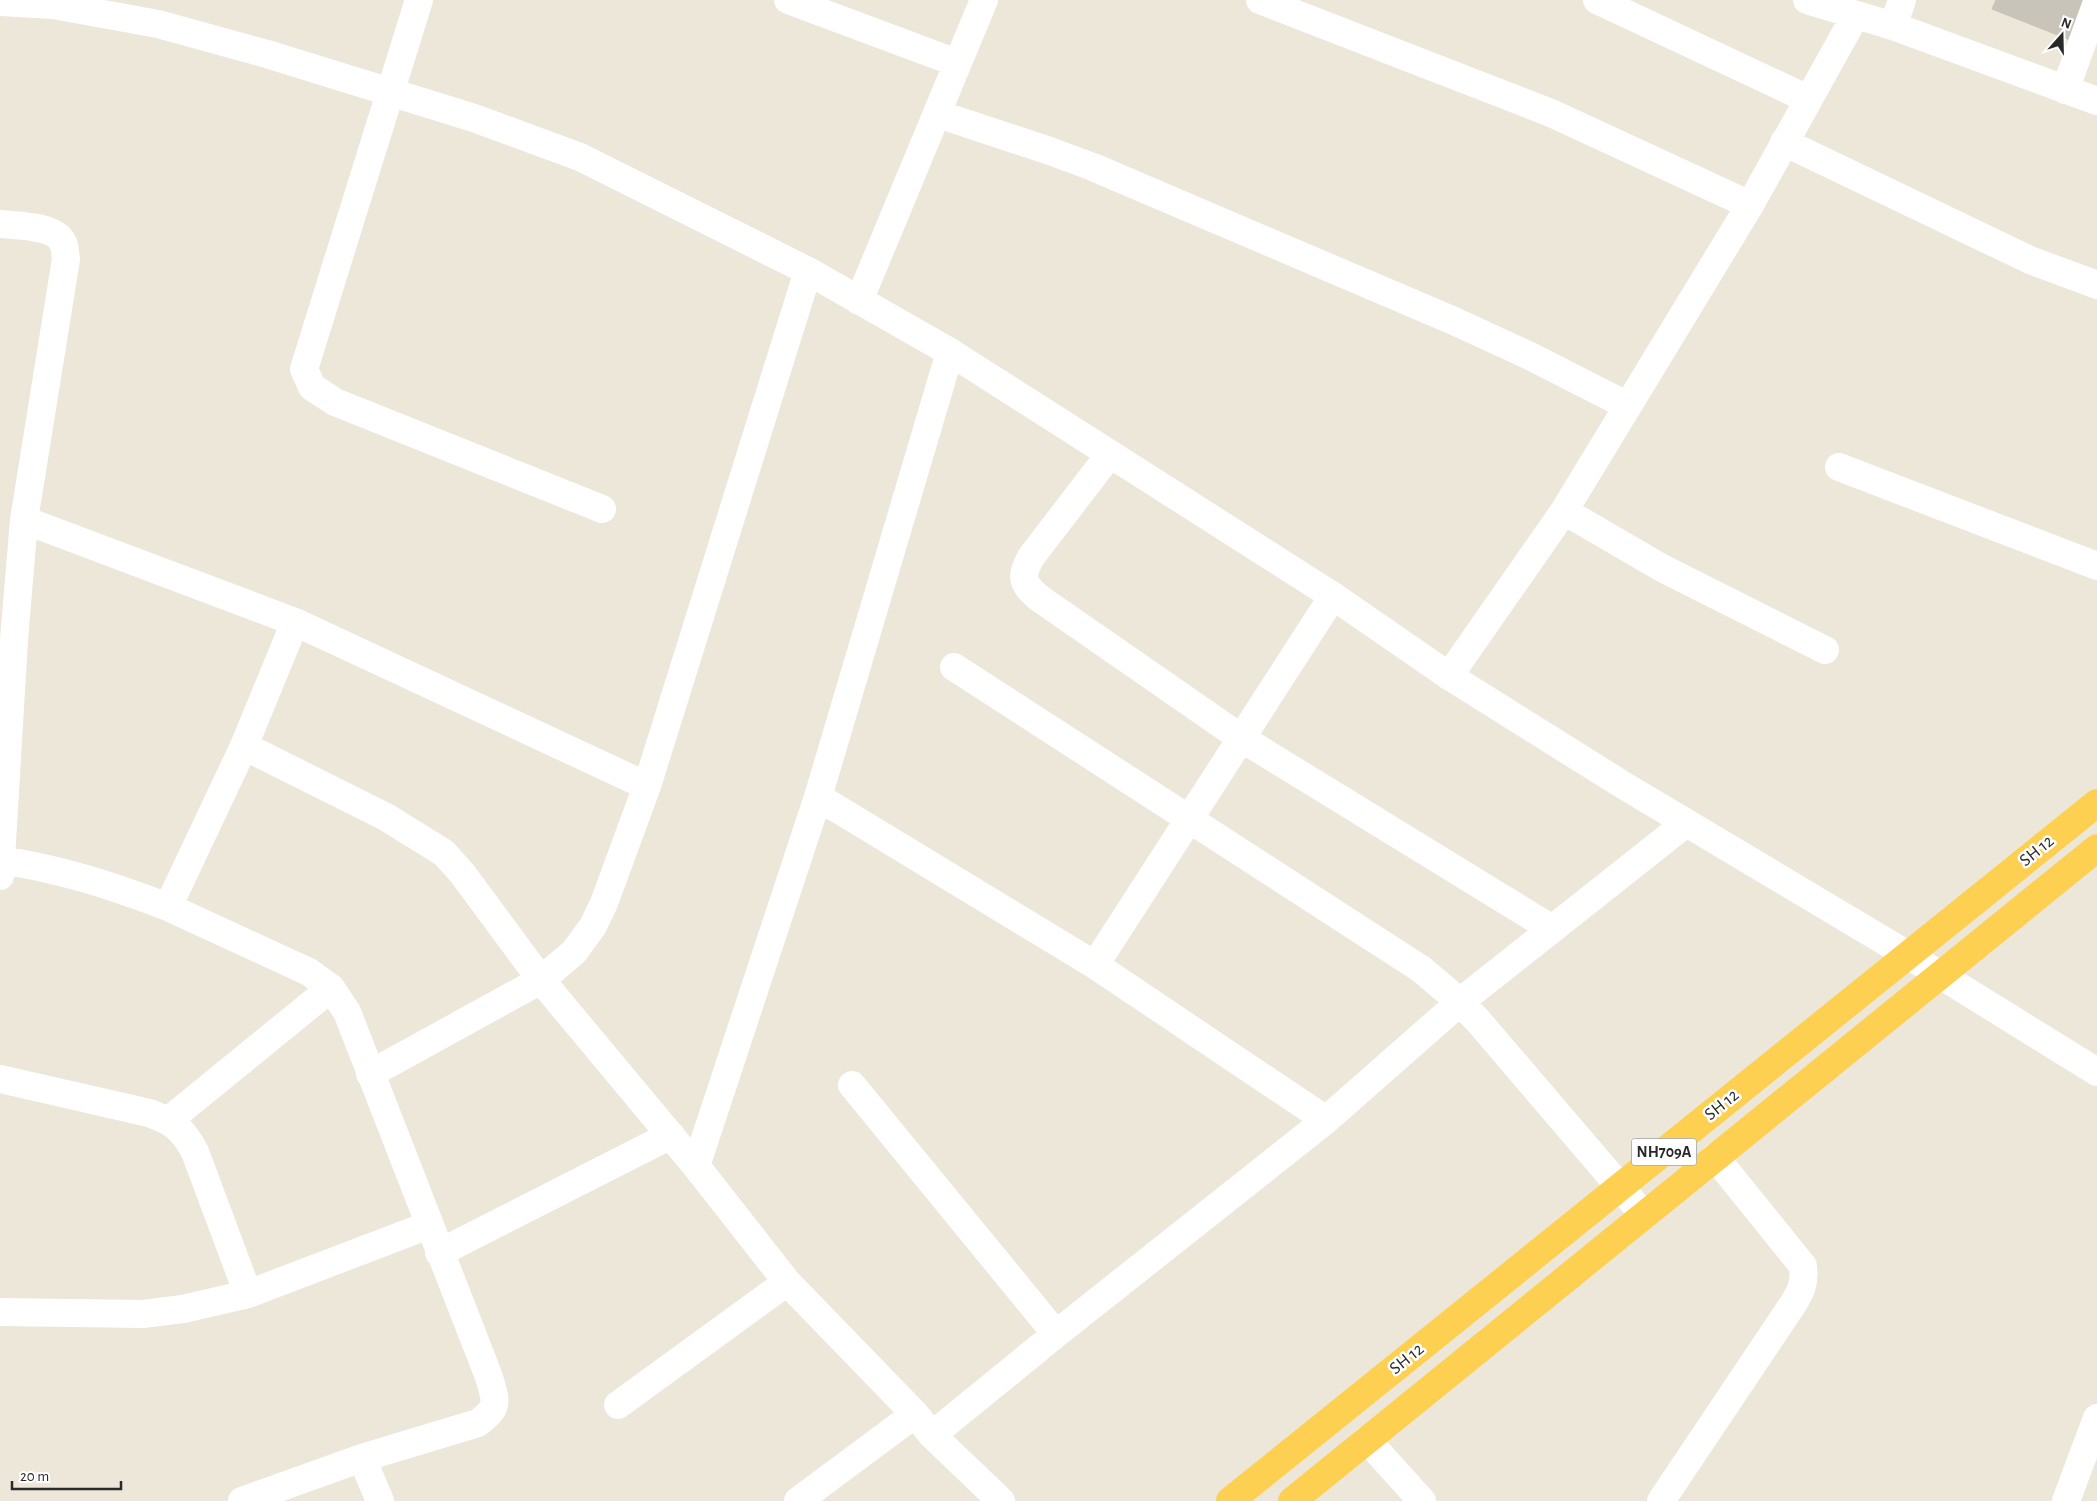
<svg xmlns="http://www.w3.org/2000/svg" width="2097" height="1501" viewBox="0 0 2097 1501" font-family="'Alegreya Sans',sans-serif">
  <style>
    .building { fill: #c8c4b9; stroke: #c8c3b3 }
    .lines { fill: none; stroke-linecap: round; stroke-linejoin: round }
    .minor { stroke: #fff; stroke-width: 28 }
    .tertiary { stroke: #fff; stroke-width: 28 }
    .trunk { stroke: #fdd051; stroke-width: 28 }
    .labels { text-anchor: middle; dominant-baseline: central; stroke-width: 5; stroke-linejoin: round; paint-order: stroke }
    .shield { fill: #fff; stroke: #696969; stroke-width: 1 }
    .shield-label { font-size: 16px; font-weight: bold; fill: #292929 }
    .street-label { font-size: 18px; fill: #292929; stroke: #fff }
  </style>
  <rect width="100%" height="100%" fill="#ede7d9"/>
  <path class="building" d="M 1996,0 L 2092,0 L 2075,42 L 1992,9 Z"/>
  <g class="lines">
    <path class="minor" d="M 419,0 L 304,369 L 312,387 L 335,402 L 602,509
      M 788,0 L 957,63
      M 1260,0 L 1551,113 L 1750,205
      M 1597,0 L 1808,99
      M 1807,0 L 1893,26 L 2097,101
      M 1893,26 L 1902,0
      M 2065,90 L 2097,2
      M 938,114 L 1050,151 L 1093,167 L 1454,321 L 1530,356 L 1628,406
      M 1784,142 L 2030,260 L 2097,285
      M 0,224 C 17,226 55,225 63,243 C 65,247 65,254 66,259 L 24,520 L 14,640 L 0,876
      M 859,301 L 984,0
      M 1110,454 L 1031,557 C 1020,578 1022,583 1039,598 L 1241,738 L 1552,929
      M 1839,467 L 2097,566
      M 1564,511 L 1662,568 L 1825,650
      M 24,520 L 295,622 L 647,786
      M 954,667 L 1421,969 L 1460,1002 L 1479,1022 L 1644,1215
      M 1449,676 L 1564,511 L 1750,205 L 1855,16
      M 244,746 L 386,817 L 444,853 L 462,873 L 541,980 L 696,1166 L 787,1282 L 915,1414 L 932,1435 L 1001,1501
      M 818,797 L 1095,965 L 1326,1120
      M 0,860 C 58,868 113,886 168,907 L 244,746 L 295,622
      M 168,907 L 309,972 L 331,988 L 347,1012 L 489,1377 C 496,1402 500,1406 478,1423 L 362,1458 L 242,1501
      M 1095,965 L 1333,596
      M 370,1074 L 541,980 L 574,952 L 593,926 L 604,903 L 647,786 L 808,271
      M 0,1079 L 149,1113 C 174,1122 182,1128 195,1152 L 248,1294
      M 852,1085 L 1056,1334
      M 169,1120 L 331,988
      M 696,1166 L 818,797 L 950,352
      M 439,1253 L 671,1135
      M 0,1312 L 143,1314 L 183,1309 L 248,1294 L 429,1225
      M 618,1405 L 787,1282
      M 932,1435 L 1056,1334 L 1326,1120 L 1460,1002 L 1686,823
      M 1367,1440 L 1422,1501
      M 362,1458 L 380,1501
      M 798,1501 L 915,1414
      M 1661,1501 L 1791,1307 C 1801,1292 1805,1284 1803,1266 L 1715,1157
      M 2066,1501 L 2097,1418"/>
    <path class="tertiary" d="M 0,2 L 53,5 L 158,24 L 267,54 L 474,118 L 580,157 L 808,271 L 950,352 L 1333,596 L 1449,676 L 1623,785 L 1908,955 L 2097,1072"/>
    <path class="trunk" d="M 1230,1501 L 2097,803
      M 1292,1501 L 2097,848"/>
  </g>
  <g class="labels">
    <rect class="shield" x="1631.5" y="1138.5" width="65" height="27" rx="4"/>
    <g class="shield-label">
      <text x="1664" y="1152">NH709A</text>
    </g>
    <g class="street-label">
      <text transform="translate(2037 851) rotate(-39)">SH 12</text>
      <text transform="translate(1722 1105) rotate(-39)">SH 12</text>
      <text transform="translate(1407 1359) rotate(-39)">SH 12</text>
    </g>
  </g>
  <g transform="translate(2062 35) rotate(20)" stroke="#ffffff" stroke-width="4" paint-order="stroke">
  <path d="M0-4L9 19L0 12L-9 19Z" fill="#292929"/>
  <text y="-8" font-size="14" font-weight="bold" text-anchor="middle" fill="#292929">N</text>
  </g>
  <path d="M12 1481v8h109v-8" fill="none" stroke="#292929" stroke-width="2.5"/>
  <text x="20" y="1481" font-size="15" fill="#292929" stroke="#ffffff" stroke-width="4" paint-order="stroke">20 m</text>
</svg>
